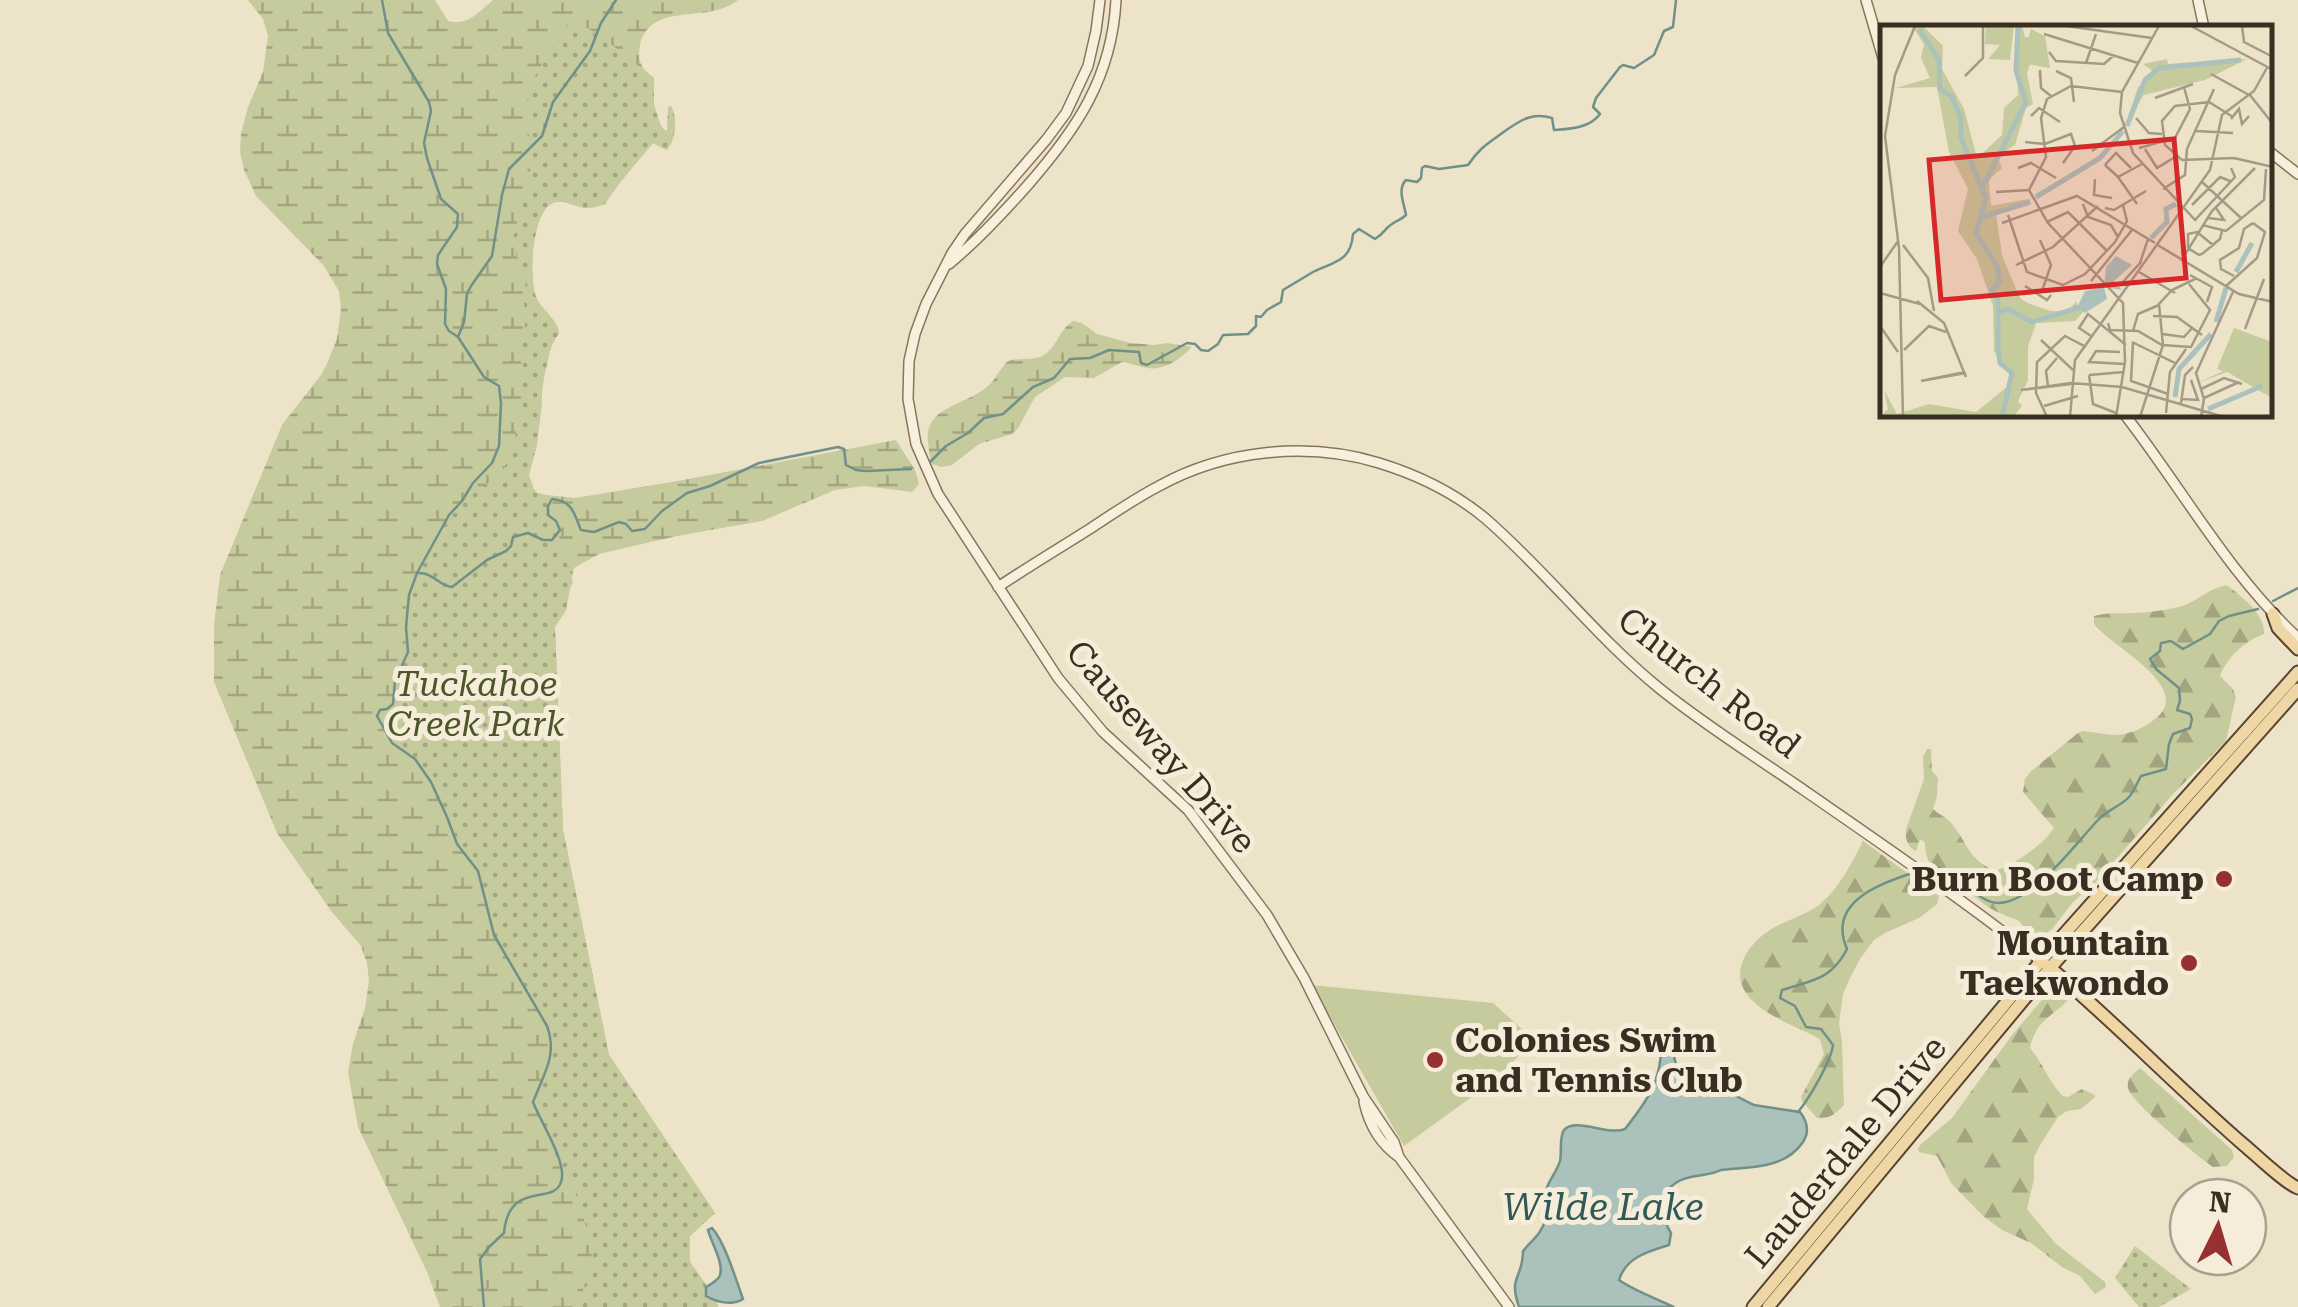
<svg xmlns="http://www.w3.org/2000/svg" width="2298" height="1307" viewBox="0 0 2298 1307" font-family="'Roboto Serif',serif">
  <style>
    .grass { fill: #c6cb9d }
    .forest { fill: url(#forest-firs) }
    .wetland { fill: url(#wetland-marsh) }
    .park { fill: url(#park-dots) }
    .water { fill: #aac2bb; stroke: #709088; stroke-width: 2.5 }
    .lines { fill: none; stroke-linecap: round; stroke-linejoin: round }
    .stream { stroke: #709088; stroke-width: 2.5 }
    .minor-casing { stroke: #89755e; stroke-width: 12 }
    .major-casing { stroke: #584432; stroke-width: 15 }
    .minor { stroke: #f8f0dd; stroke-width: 9 }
    .major { stroke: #eed7a4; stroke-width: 11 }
    .poi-dot { fill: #963031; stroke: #f5edd9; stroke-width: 4 }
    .labels { text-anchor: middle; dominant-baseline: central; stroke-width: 10; stroke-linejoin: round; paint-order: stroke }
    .street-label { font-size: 35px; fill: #3a2d21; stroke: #f5edd9 }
    .park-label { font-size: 35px; font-style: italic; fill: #4b5629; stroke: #f5edd9 }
    .poi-label { font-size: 35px; font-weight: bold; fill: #3a2d21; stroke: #f5edd9; text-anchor: end }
    .water-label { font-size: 38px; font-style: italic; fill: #315957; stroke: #f5edd9 }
    .inset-river { fill: none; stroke: #aac2bb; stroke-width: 5 }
    .inset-road { fill: none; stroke: #a59a86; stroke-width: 2.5 }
    .view { fill: #d62828; fill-opacity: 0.15; stroke: #d62828; stroke-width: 5 }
    .inset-edge { fill: none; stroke: #3a2d21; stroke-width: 5 }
  </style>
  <defs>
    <pattern id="forest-firs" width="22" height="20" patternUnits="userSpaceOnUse" patternTransform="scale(2.5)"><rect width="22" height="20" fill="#c6cb9d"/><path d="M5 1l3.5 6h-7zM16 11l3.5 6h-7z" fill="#a2a580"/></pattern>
    <pattern id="wetland-marsh" width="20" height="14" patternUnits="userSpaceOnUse" patternTransform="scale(2.5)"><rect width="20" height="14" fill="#c6cb9d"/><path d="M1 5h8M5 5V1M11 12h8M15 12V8" fill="none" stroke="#a2a580"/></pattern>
    <pattern id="park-dots" width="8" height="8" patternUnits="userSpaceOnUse" patternTransform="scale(2.5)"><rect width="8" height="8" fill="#c6cb9d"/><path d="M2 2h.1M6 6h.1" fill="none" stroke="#a2a580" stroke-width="1.8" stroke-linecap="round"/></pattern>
  </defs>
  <rect width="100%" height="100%" fill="#ede3c9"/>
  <path class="grass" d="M 1312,985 L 1493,1003 L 1534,1040 L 1495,1080 L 1404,1146 Z"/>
  <path class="forest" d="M 2227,585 C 2242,597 2265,614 2264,634 C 2245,641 2227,657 2220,676 L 2233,689 L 2236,697 L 2226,741 L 2174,793 L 2095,883 L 2073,902 L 2053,928 L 2043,936 C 2021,933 2030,934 2018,920 C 1989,910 1985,906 1964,887 C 1954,878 1939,874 1930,863 C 1925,857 1926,847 1924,841 L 1920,840 L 1916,851 C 1907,847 1905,838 1906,829 L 1924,779 L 1923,757 L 1927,749 L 1931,749 L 1932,771 L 1938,778 L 1937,796 L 1933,809 C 1939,815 1947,817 1952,824 C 1969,845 1967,858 1995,871 C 2015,864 2043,845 2054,828 L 2023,792 L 2025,779 L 2030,772 L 2078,733 L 2083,731 C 2114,735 2123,740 2151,722 C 2201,690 2111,647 2094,624 L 2094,616 C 2108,612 2121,614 2135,613 C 2148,613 2162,610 2175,608 C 2195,604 2208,588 2227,585 Z
    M 1863,841 L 1939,896 L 1937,904 L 1919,918 L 1885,933 L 1874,940 L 1860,959 L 1850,978 L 1843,994 L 1839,1024 L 1842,1041 L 1844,1105 C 1835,1114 1830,1119 1817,1118 L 1802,1101 L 1801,1097 L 1824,1054 L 1820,1039 C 1792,1023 1723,1004 1744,958 C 1749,947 1760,936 1770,930 C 1786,920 1804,916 1819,905 C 1838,890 1852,863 1863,841 Z
    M 2053,987 L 2063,993 L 2068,1000 C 2051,1018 2036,1020 2030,1048 C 2043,1063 2048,1081 2063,1096 L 2068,1097 L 2082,1089 L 2095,1095 L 2095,1097 L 2081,1109 L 2067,1111 L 2058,1117 L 2040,1145 L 2034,1157 L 2034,1179 L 2027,1209 L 2056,1244 L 2105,1282 L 2106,1287 L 2095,1294 L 2080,1276 L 2062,1267 L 2031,1243 L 2002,1230 L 1983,1216 L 1951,1183 L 1937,1156 L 1919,1152 L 1918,1149 L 1921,1144 L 1952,1118 L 2012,1035 Z
    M 2140,1068 L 2232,1150 L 2234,1157 L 2227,1166 L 2213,1167 C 2198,1156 2131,1103 2128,1088 C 2126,1079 2134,1073 2140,1068 Z"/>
  <path class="wetland" d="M 248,0 L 435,0 L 448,21 C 469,26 478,12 493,0 L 738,0 C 707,25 651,0 640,45 C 637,62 641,68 654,78 C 653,96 652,120 667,132 L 668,107 L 671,106 C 678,118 676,139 667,150 L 653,143 C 636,163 619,182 605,204 C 601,205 593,208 589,208 C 577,209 563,197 551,204 C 531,215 528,283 538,302 C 544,314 557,319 559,333 L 554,340 L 545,365 L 537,444 L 529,475 L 530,484 L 538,494 L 575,498 L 683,480 L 896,440 L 915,470 L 919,484 L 912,492 L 865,486 L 835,490 L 762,521 L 677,536 L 599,554 L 574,568 L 566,610 L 555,627 L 563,830 L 609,1055 L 715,1213 L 690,1236 L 690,1262 L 716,1299 L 718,1307 L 440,1307 L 427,1272 L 358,1127 L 348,1072 L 353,1044 L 365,1008 L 369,981 L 367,963 L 361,946 L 331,911 L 277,833 L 214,682 L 214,625 L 220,575 L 282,425 L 321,375 L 326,366 L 337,339 L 341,309 L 339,291 L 324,266 L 256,196 L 244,170 L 240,152 L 241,133 L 248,107 L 263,72 L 268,36 L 263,19 Z
    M 1073,321 L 1082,323 L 1097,334 L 1130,343 L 1154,345 L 1167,343 L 1192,347 C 1180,359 1165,371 1147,368 C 1139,367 1131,363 1122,362 L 1094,378 L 1065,377 L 1035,397 L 1018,428 L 1012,434 L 979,444 L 952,465 L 941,467 L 932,464 C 929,456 929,450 928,441 C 923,407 969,404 988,386 C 996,379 1000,368 1008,361 C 1018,358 1030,360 1040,357 C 1056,351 1059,329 1073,321 Z"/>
  <path class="park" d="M 570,19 L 598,34 L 654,78 L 654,105 L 662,129 L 668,131 L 670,106 C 678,116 676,139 667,150 L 653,143 C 636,163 619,182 605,204 C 601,205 593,208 589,208 C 577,209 563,197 551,204 C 533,214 528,276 535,294 C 540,310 557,317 559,333 L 551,347 L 542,387 L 542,404 L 537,444 L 529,475 L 535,492 L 545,495 L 548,499 L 573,583 L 569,589 L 566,610 L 555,627 L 563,830 L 609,1055 L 715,1213 L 690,1236 L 690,1262 L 716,1299 L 718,1307 L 578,1307 L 592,1260 L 591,1242 L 573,1185 L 560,1166 L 533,1102 C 543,1075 558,1056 547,1026 L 494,935 L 478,871 L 457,844 L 447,817 L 431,782 L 415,759 L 392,743 L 377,716 L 380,710 L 388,709 L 393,705 L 395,681 L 408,652 L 407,604 L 417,573 L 449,515 L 462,501 L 502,473 L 514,446 L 522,389 L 521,362 L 526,315 L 523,298 L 526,288 L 524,271 L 514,250 L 513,241 C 516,217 528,196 530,173 C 533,144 522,114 531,87 C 539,62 559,42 570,19 Z
    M 2135,1246 L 2191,1289 L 2159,1307 L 2139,1307 L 2115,1278 Z"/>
  <path class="water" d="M 1665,1039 L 1671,1045 L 1681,1084 L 1688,1087 L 1724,1090 L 1754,1105 L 1800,1112 C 1807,1121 1810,1131 1803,1142 C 1785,1169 1750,1167 1721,1170 C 1707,1177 1692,1174 1679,1181 C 1657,1193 1660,1215 1671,1233 L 1669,1245 C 1649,1251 1626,1257 1619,1280 C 1635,1291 1655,1298 1674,1307 L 1519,1307 C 1508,1275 1523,1279 1523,1251 C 1531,1241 1542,1234 1545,1220 C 1546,1213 1543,1204 1544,1197 C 1546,1183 1556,1174 1560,1161 C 1562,1153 1559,1136 1564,1130 C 1576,1117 1608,1136 1625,1129 C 1647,1101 1662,1081 1661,1044 L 1662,1040 Z
    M 712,1228 C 725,1242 736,1280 743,1299 C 732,1306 716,1302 706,1296 L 706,1287 C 710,1285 719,1279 720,1275 C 724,1263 711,1242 708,1230 Z"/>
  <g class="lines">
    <path class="stream" d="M 382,0 L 388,33 L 429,102 L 431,111 L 424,143 L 427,158 L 441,199 L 458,214 L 457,227 L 438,255 L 437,264 L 446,289 L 445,324 L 449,331 L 458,337 L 484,377 L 499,386 L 501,403 L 499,446 L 492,463 L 473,483 L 462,501 L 449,515 L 417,573 L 409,595 L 406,627 L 408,652 L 395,681 L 393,704 L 387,709 L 380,710 L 377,716 L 392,743 L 415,759 L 431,782 L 447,817 L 457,844 L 478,871 L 494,935 L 547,1026 C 558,1056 543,1075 533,1102 C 540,1121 568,1163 561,1182 C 554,1206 509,1179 504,1233 L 489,1247 L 480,1259 L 484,1307
      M 458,337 L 464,322 L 467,294 L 471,286 L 492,256 L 502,195 L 509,169 L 542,136 L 553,102 L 590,51 L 601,23 L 616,0
      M 930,462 L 946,446 L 968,433 L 984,418 L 1003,414 L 1033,387 L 1054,378 L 1070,359 L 1090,358 L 1109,350 L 1139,352 L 1141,363 L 1147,365 L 1187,343 L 1195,344 L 1201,350 L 1208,351 L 1218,344 L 1223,335 L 1248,334 L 1256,326 L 1256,316 L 1261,317 L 1267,310 L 1281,302 L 1283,290 C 1293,284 1303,278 1313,272 C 1333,262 1351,262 1353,234 L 1359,229 L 1375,239 C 1385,233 1385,228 1392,224 C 1397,220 1401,220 1406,215 C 1404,203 1397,189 1406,180 L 1417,182 L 1421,178 L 1422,168 L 1425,166 L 1439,169 L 1468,165 C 1480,147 1489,143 1505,131 C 1521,120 1532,112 1552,118 L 1554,130 C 1570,129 1590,128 1600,114 L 1593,107 L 1596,98 L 1620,67 L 1623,65 L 1634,68 L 1654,55 L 1664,31 L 1673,27 L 1676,0
      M 419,573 C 434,573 439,586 452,587 L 487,560 L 506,551 L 511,546 L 513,537 L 528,533 L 543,540 L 552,540 L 560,530 L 556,521 L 548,515 L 548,506 L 552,499 C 573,501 574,514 581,530 L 594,532 L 619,522 L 626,524 L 632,531 L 645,529 L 662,511 L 687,493 L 710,486 L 759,463 L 838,447 L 844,449 L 846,465 L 856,470 L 866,471 L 911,469
      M 2273,601 L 2298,588
      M 1931,867 C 1958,867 1975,903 1998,903 C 2033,903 2076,843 2098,820 C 2107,810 2121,806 2129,797 C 2134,791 2137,783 2141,776 L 2166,769 L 2169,744 L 2173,734 L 2190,728 L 2192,719 L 2190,714 L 2177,710 L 2180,701 L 2179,688 L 2156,669 L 2150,659 L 2160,651 L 2161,643 L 2171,641 L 2183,649 L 2210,634 L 2219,621 L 2229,616 L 2258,609
      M 1798,1112 C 1809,1099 1831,1061 1833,1045 L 1821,1029 L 1806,1027 L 1795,1006 L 1780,998 L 1782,990 C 1813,980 1831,980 1847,949 C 1827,903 1877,885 1912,873"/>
    <g class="minor-casing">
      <path id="minor" d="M 1100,0 L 1096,31 L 1088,66 L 1066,113 L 1046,140 L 965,234 L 952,253 L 926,304 L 915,334 L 909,361 L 908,399 L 916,444 L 938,494 L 1058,678 L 1103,732 L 1188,810 L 1267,915 L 1304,978 L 1363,1096 L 1394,1142 L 1399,1157 L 1509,1307
        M 1866,0 L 1883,58
        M 2198,0 L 2204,28
        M 2270,152 L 2298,174
        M 949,264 C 977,241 1003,213 1027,186 C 1076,130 1112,78 1116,0
        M 2125,415 C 2183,490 2228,573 2298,638
        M 998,587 C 1028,567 1058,549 1088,530 C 1111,515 1134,499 1159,486 C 1224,450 1307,441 1379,463 C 1418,475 1455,493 1486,519 C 1547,572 1596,637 1659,688 C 1702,723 1750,753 1795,784 C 1879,842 1962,899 2041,961
        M 1364,1102 C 1369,1124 1380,1144 1399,1157"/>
    </g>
    <g class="major-casing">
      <path id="major" d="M 2273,614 L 2278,628 L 2298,649
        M 2048,966 C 2116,1023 2177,1087 2244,1145 C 2256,1155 2286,1184 2298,1188
        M 1753,1307 L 2050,950 L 2298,672
        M 1768,1307 L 2050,968 L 2298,689"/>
    </g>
    <use href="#minor" class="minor"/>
    <use href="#major" class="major"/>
  </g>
  <g class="poi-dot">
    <circle cx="2224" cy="879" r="10"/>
    <circle cx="2189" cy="963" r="10"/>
    <circle cx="1435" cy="1060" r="10"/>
  </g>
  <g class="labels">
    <g class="street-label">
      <text transform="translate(1709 683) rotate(38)">Church Road</text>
      <text transform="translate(1161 747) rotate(49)">Causeway Drive</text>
      <text transform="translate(1846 1152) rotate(-50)">Lauderdale Drive</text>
    </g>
    <g class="park-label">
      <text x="476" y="684">Tuckahoe<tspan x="476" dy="40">Creek Park</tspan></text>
    </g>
    <g class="poi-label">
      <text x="2204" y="879">Burn Boot Camp</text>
      <text x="2169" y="943">Mountain<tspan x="2169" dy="40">Taekwondo</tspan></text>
      <text x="1455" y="1040" text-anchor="start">Colonies Swim<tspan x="1455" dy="40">and Tennis Club</tspan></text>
    </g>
    <g class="water-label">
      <text x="1603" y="1207">Wilde Lake</text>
    </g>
  </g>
  <g transform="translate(1880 25)">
    <rect width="392" height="392" fill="#ede3c9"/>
    <path d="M 287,34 L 288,39 L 367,34 L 325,55 L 264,70 L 248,92 L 258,62 L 275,48 L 263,39 Z" fill="#c6cb9d"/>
    <path d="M 32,1 L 43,1 L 63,21 L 62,44 L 84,84 L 97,133 L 122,110 L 124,83 L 138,70 L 136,1 L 142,1 L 145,12 L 158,13 L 147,48 L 153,79 L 146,83 L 135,120 L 118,132 L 122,144 L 109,152 L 110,181 L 149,174 L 151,179 L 116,190 L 124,242 L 142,276 L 197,295 L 156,298 L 148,321 L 148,355 L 126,392 L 0,392 L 8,384 L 4,365 L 17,389 L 49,379 L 96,387 L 128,361 L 130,349 L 114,326 L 113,281 L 97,234 L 78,206 L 88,164 L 69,127 L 57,62 L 16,63 L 50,53 L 41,33 L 44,19 ZM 106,1 L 134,1 L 130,35 L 108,34 L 120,20 L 105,19 Z" fill="#c6cb9d"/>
    <path d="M 151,4 L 165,11 L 170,43 L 141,38 ZM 110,132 L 122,141 L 108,157 L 117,219 L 140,273 L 158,286 L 187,286 L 196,277 L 203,287 L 195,296 L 156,298 L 148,321 L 148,355 L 138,376 L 142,381 L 133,392 L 122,392 L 133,337 L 124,262 L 96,208 L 108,178 L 106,141 ZM 354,303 L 392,317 L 392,373 L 347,347 L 318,358 L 343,346 L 337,344 Z" fill="#c6cb9d"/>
    <path d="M 236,231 L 252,240 L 234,256 L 242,265 L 224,262 L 227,274 L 205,288 L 197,283 L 205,266 L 224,262 L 226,242 Z" fill="#aac2bb"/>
    <path class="inset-river" d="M 39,4 L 59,35 L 60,64 L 72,72 L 81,93 L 81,113 L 106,173 L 96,208 L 117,241 L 120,256 L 112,265 L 118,273 L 118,323 L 120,338 L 132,348 L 122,392M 247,101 L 265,55 L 279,43 L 361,35M 101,165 L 146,77 L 136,46 L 138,1M 156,172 L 220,133 L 243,106M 99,193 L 150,177M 271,213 L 287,197 L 286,184 L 296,179M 356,247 L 372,218M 117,289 L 128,284 L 152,297 L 201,282M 336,297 L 346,263M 295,372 L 299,344 L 331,309M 328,384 L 382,361"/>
    <path class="inset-road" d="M 186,1 L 272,13M 279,1 L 242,67 L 240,88 L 253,128 L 316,196M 311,1 L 393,45M 362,1 L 364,17 L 393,32M 164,9 L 258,38M 169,27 L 176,36 L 224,39 L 233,31M 206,38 L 216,9M 176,46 L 191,53 L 194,77M 331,49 L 369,70M 85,51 L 103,33 L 103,1M 160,52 L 160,45 L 161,63 L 171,71M 370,70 L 393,99M 275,73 L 313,59M 151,91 L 159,83 L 180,97M 353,92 L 329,77 L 295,81 L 282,96 L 285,120 L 302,135 L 354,133 L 393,142M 256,93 L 269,108 L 282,109M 351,94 L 359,84 L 362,99 L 369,91M 316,106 L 353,108M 145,117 L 165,119 L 191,109 L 195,121 L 183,138M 259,123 L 295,113 L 310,84 L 304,62M 265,124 L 277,143 L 295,132M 212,126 L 244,102M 225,140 L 238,152 L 262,139M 225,140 L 236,128 L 251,143M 138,143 L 151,138 L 176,153M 238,152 L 257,179M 215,154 L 214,170 L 232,173M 322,157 L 361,193M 283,164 L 305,150 L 307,124 L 334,64M 116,167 L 149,165M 203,179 L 208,192 L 231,200 L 238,212M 312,180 L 340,152 L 350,156M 225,183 L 234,185 L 266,166M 128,190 L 147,247 L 183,260 L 205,249 L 235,217 L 247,196 L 243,180M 328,193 L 344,195 L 336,183M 315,195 L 355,152 L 351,143M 167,197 L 188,187 L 227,226M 122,198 L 197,171 L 275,218M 322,200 L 346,206 L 384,175 L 386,144M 160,215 L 171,240 L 162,266M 276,219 L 359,269 L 393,277M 23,220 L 48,253 L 54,286M 333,220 L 317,207 L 308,209 L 308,223 L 319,230 L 322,229 L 333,220 L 335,218 L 340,214 L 342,206M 301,236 L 332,186 L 375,143M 136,240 L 173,222 L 218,181M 0,242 L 18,216M 259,247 L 295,268M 310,250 L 332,262 L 327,277M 354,251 L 341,244 L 340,235 L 359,223 L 364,204 L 373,198M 211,256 L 252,205M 242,258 L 260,238 L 268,214M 145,261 L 167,275 L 171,270M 346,261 L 377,233 L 385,207 L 373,198M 0,268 L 40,279M 37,276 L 64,298 L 86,352M 273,291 L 297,292 L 322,310M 228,298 L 230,305 L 258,306 L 282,320 L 311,322 L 330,285 L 309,259M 0,301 L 18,327M 365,304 L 384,254M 253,306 L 258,289 L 279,280M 282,309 L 304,312 L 313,302M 211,311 L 199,303 L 208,289 L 246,320M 161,315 L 193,345M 252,317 L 295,338M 253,317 L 251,356 L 288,369M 24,325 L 49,301 L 66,307M 240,327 L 216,326 L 209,337 L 245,339M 85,347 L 41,356 L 86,348M 209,350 L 213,379 L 236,388M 209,350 L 244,347M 191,358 L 242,362 L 344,392M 191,359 L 141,365 L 191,358M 168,361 L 166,346 L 177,333M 321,364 L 344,353 L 362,359M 324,373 L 359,357M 302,374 L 318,375 L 311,355M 301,378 L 305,350 L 313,342M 164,381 L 198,371M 286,388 L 290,347 L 306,324M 23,392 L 19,223 L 5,111 L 15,50 L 35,1M 167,392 L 156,368 L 157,337 L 185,311 L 206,322M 190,392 L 195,335 L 330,145 L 342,90 L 374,66 L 388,41M 236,392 L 245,337 L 243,278 L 168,198 L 149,165 L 166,132 L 161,93 L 167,74 L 191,61 L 242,67M 260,392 L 283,320 L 279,279 L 292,265 L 317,253M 321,392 L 324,374 L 316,348 L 353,267"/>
    <path class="view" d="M 294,114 L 306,253 L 61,275 L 49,135 Z"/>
    <rect width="392" height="392" class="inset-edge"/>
  </g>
  <g transform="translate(2218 1227) rotate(5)"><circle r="48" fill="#f5edd9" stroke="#aaa08f" stroke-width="2.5"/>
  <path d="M0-8L18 38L0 25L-18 38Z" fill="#963031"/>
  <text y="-15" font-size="28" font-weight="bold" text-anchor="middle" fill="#3a2d21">N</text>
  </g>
</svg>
